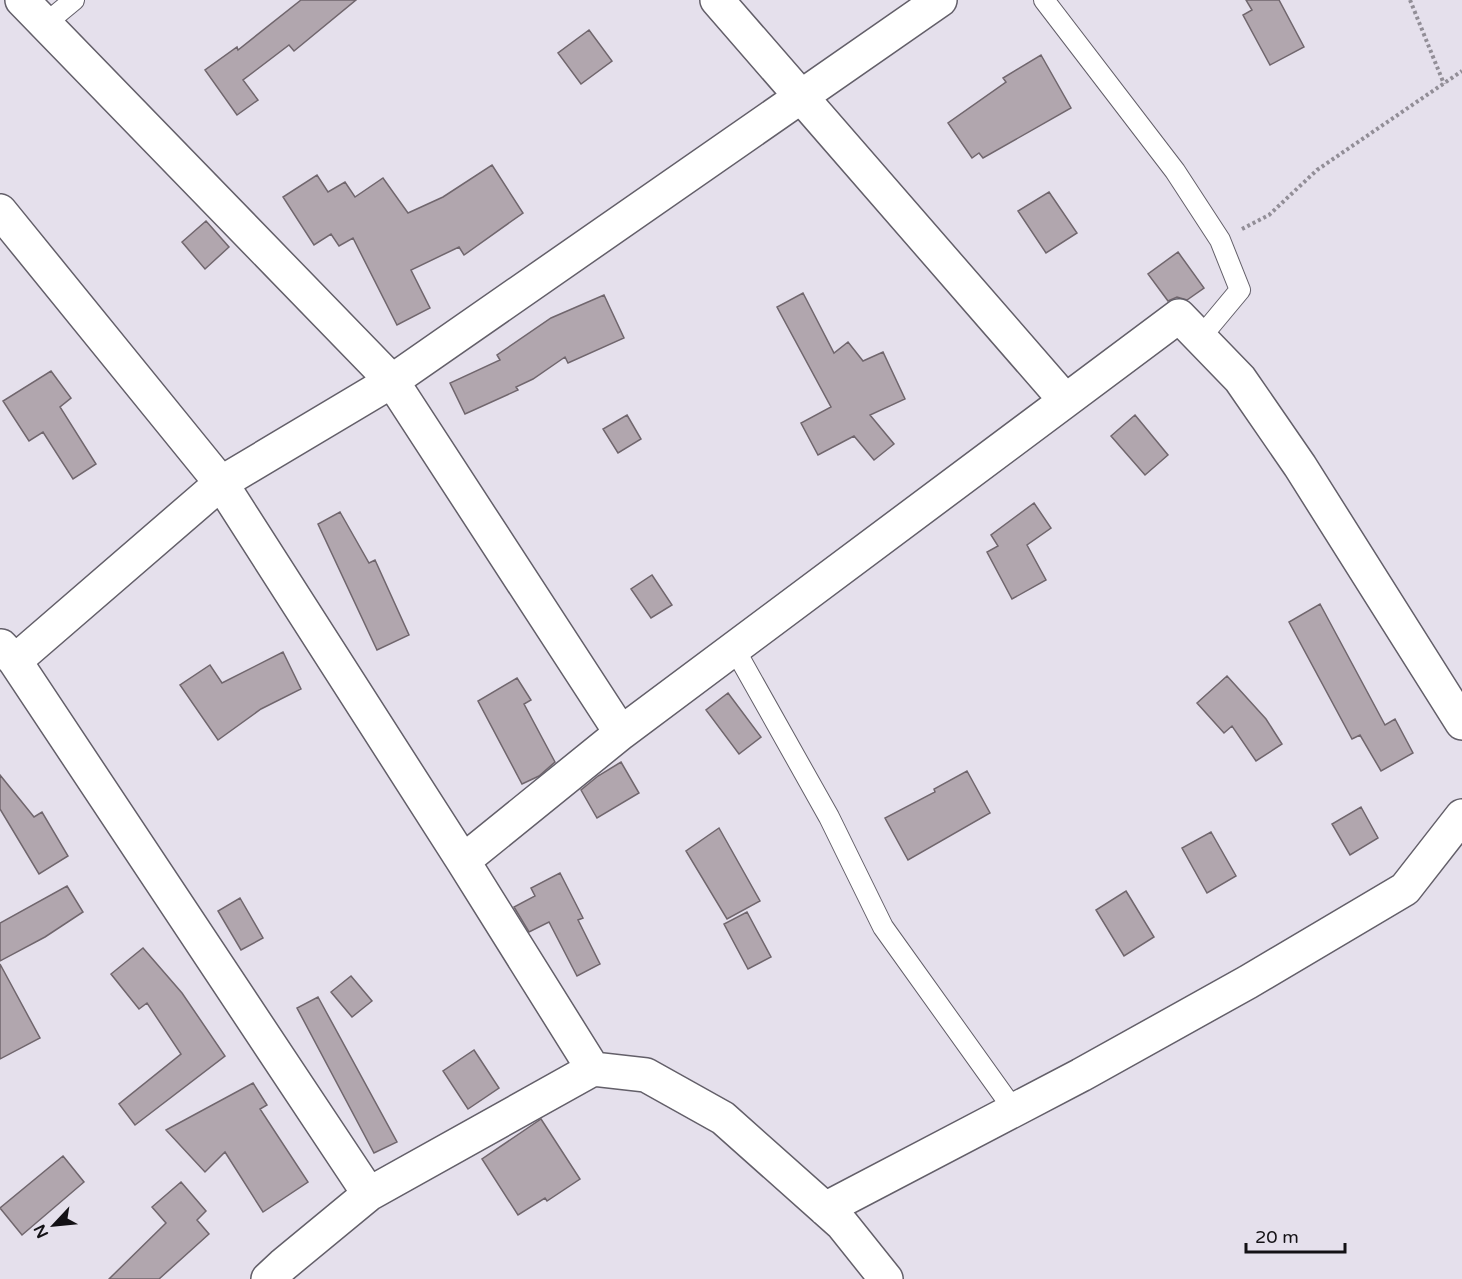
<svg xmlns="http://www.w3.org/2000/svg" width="1462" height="1279" viewBox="0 0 1462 1279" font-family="'Varela Round',sans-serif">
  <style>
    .building { fill: #b1a6ae; stroke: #70666d; stroke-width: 1.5 }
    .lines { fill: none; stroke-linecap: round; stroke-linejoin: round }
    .service-casing { stroke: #635f69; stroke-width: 22 }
    .minor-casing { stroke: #635f69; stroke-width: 36 }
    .path { stroke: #928e97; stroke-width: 4; stroke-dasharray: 3 3; stroke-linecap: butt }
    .service { stroke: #fff; stroke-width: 20 }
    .minor { stroke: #fff; stroke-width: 33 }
  </style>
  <rect width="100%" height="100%" fill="#e5e0ec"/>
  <path class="building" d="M 301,0 L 356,0 L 294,51 L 289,45 L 243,80 L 258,100 L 237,115 L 205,70 L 237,47 L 238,50 Z
    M 1246,0 L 1279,0 L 1304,47 L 1270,65 L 1243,15 L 1252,10 Z
    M 589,30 L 612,61 L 581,84 L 558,53 Z
    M 1041,55 L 1071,108 L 983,158 L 979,153 L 972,158 L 948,123 L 1006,82 L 1003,78 Z
    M 492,165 L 523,213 L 464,255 L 459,247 L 411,270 L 430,308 L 397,325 L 353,238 L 339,246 L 331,234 L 314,245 L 283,197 L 317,175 L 328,192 L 345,182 L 355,197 L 383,178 L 408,213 L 443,197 Z
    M 1049,192 L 1077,233 L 1046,253 L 1018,211 Z
    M 206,221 L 229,247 L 205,269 L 182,242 Z
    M 1178,252 L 1204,288 L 1187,300 L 1177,297 L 1168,301 L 1148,274 Z
    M 803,293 L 834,353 L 848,342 L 863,361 L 883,352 L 905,399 L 870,415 L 894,444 L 874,460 L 854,436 L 818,455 L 801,423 L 831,407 L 777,307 Z
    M 604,295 L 624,338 L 568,363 L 565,357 L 533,379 L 516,387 L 518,390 L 465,414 L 450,383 L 500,360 L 497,355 L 551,318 Z
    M 51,371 L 71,398 L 60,407 L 96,464 L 73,479 L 43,432 L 29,441 L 3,401 Z
    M 627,415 L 641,439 L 618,453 L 603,429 Z
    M 1135,415 L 1168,455 L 1145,475 L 1111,436 Z
    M 1034,503 L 1051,528 L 1027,545 L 1046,580 L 1012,599 L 987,552 L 998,546 L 991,535 Z
    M 340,512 L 369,563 L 375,560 L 409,635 L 377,650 L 318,524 Z
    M 652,575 L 672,605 L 651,618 L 631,589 Z
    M 1320,604 L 1385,725 L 1395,719 L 1413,753 L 1381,771 L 1360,735 L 1352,739 L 1289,622 Z
    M 283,652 L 301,689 L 261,709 L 218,740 L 180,685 L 210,665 L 222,683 Z
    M 1227,676 L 1266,719 L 1282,744 L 1256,761 L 1232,726 L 1224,733 L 1197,703 Z
    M 517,678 L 531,700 L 524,704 L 555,762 L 539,776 L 522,784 L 478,701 Z
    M 728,693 L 761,737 L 739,754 L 706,710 Z
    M 621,762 L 639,793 L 597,818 L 581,790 L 598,776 Z
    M 967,771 L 990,813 L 908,860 L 885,818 L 935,792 L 934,789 Z
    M 0,775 L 34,817 L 42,812 L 68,856 L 39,874 L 0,809 Z
    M 1361,807 L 1378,838 L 1350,855 L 1332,824 Z
    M 719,828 L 760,901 L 727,919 L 686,851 Z
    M 1211,832 L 1236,876 L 1207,893 L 1182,848 Z
    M 560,873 L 583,918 L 578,920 L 600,964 L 577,976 L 549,922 L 529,932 L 514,907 L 535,896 L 531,888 Z
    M 67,886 L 83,912 L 45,937 L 0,961 L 0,923 Z
    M 1126,891 L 1154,937 L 1124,956 L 1096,910 Z
    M 240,898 L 263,938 L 241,950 L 218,911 Z
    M 747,912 L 771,957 L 748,969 L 724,924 Z
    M 143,948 L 182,993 L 225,1056 L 135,1125 L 119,1104 L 181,1054 L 147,1003 L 139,1009 L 111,974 Z
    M 0,964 L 40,1038 L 0,1059 Z
    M 351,976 L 372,1001 L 352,1017 L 331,992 Z
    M 318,997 L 397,1142 L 374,1153 L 297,1008 Z
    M 474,1050 L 499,1088 L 468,1109 L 443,1071 Z
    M 253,1083 L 267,1105 L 260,1109 L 308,1182 L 263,1212 L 225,1152 L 205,1172 L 166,1130 Z
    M 541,1119 L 580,1179 L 547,1201 L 545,1198 L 518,1215 L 482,1159 Z
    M 63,1156 L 84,1182 L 22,1235 L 0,1208 Z
    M 181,1182 L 206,1211 L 197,1220 L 209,1234 L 159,1279 L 109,1279 L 166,1223 L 152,1207 Z"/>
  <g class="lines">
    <g class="service-casing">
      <path id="service" d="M 1044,0 L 1175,171 L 1220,240 L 1240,290 L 1200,338
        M 45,24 L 74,0
        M 734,648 L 829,817 L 883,927 L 1014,1110"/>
    </g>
    <g class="minor-casing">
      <path id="minor" d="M 22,0 L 392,381 L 621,733
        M 717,0 L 1065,400
        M 0,211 L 221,483 L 463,861 L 593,1069
        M 1,646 L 15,661 L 369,1194
        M 15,661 L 221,483 L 392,381 L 940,0
        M 463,861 L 621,733 L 1179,316 L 1240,379 L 1300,466 L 1462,723
        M 825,1209 L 1081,1075 L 1248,982 L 1405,889 L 1462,816
        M 268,1279 L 283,1265 L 369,1194 L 593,1069 L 646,1075 L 723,1118 L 842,1224 L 886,1279"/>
    </g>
    <path class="path" d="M 1410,0 L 1444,84
      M 1242,229 L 1269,215 L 1317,170 L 1462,71"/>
    <use href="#service" class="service"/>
    <use href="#minor" class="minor"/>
  </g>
  <g transform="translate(54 1225) rotate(244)" stroke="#e5e0ec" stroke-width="4.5" paint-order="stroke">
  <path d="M0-4.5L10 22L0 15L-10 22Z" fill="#131115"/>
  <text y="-9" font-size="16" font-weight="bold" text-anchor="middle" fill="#131115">N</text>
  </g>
  <path d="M1246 1243v9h99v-9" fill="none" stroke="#131115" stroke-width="3"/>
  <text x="1255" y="1243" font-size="18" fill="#131115" stroke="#e5e0ec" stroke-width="4.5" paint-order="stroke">20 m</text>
</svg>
